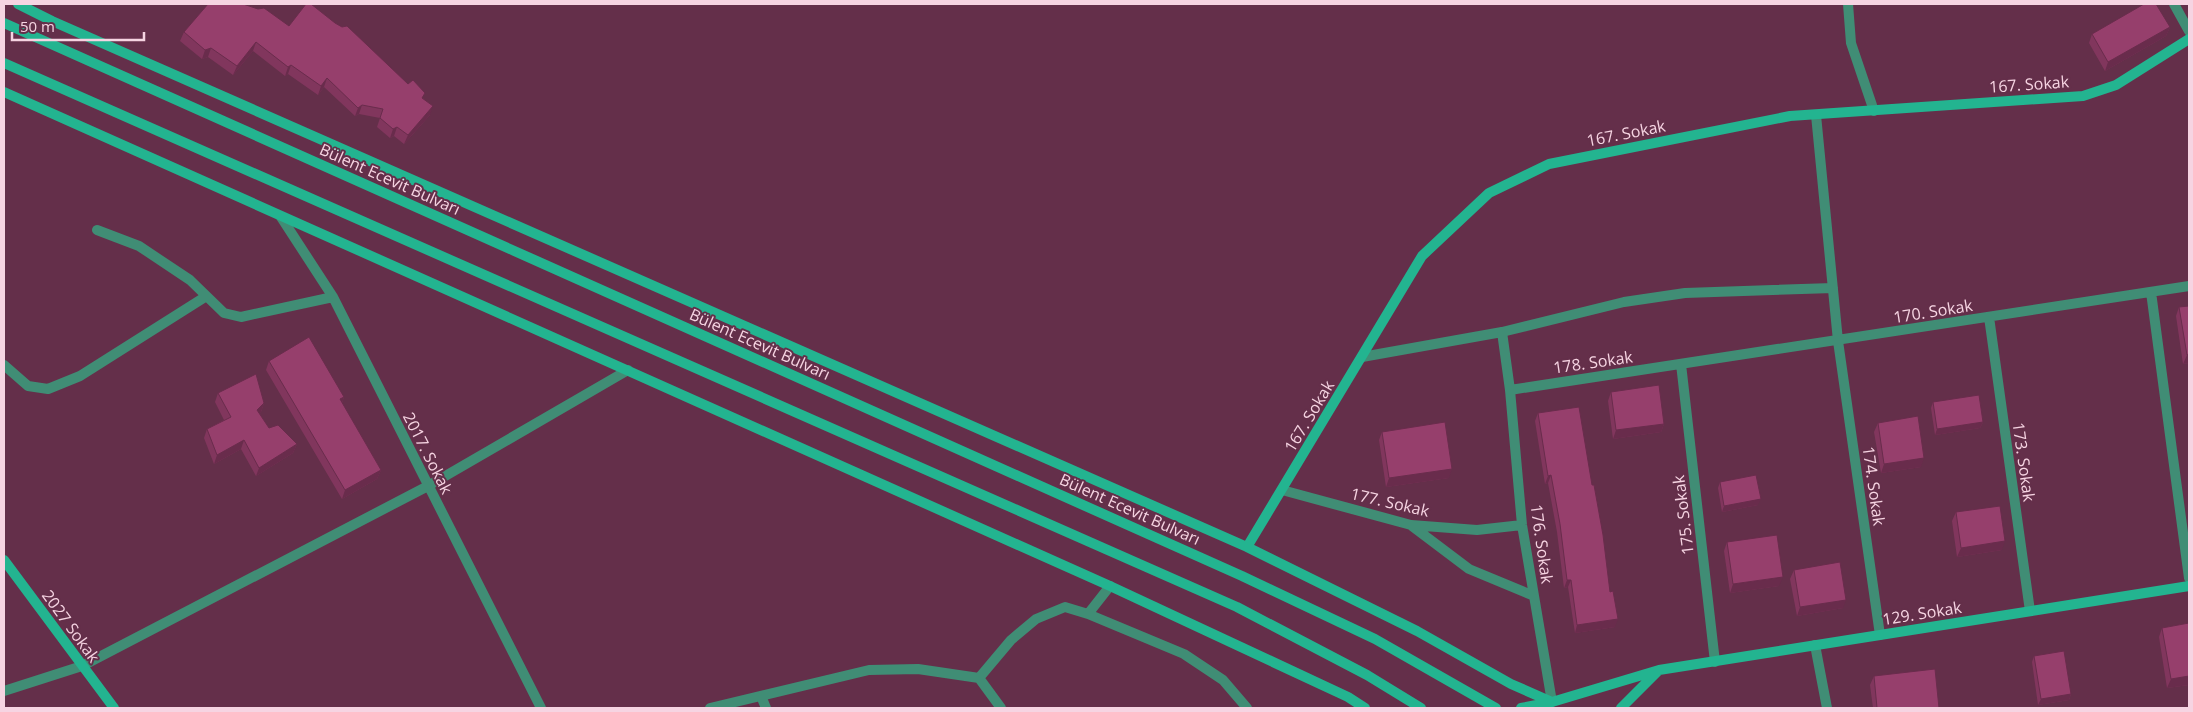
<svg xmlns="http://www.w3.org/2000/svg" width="2193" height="712" viewBox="0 0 2193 712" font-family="'Open Sans',sans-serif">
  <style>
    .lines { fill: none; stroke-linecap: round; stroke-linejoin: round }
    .street { stroke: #408d75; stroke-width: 10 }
    .secondary { stroke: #23b490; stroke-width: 10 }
    .wall { fill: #81365d }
    .shaded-wall { fill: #692c4c }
    .building { fill: #963f6c; stroke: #692c4c }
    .labels { text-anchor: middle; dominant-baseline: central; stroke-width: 4; stroke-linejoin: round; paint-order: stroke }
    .street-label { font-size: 16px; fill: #f6d4e2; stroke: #642f4a }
  </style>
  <rect width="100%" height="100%" fill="#642f4a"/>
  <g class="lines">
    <path class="street" d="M 1848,4 L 1851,43 L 1874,111
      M 2174,4 L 2189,31
      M 1816,115 L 1838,341 L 1880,635
      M 281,217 L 333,297 L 541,708
      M 97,230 L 139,246 L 190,280 L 224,313 L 241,317 L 333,297
      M 2151,292 L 2189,578
      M 1989,317 L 2030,611
      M 1502,332 L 1510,390 L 1522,525 L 1552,702
      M 1362,357 L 1502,332 L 1624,302 L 1685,293 L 1833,288
      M 1681,364 L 1715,662
      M 4,365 L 28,386 L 48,389 L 80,376 L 205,297
      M 1510,390 L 2189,286
      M 1282,490 L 1411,525 L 1477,530 L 1522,525
      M 1412,526 L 1469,569 L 1534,596
      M 1088,614 L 1184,654 L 1223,680 L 1247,708
      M 1815,645 L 1827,708
      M 4,691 L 82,666 L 428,486 L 628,370
      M 761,696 L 766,708
      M 710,708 L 869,670 L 918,669 L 979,678
      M 1001,708 L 979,678 L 1011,640 L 1036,619 L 1065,607 L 1088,614 L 1110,586"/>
    <path class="secondary" d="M 18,4 L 52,21 L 1247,547 L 1417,631 L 1511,684 L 1552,702
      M 4,23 L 1242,576 L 1375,639 L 1496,708
      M 4,63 L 1237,607 L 1367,675 L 1421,708
      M 4,92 L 1110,586 L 1348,697 L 1365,708
      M 1247,547 L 1422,256 L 1489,193 L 1549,164 L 1790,116 L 2083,96 L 2116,85 L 2189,39
      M 4,560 L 114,708
      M 1521,708 L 1552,702 L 1659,670 L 2189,586
      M 1621,708 L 1658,671"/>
  </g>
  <path class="wall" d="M 207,4 L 243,4 L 289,26 L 423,98 L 430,115 L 404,144 L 394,136 L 390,138 L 377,127 L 380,118 L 359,114 L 355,116 L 324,87 L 318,95 L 288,74 L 285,76 L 253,51 L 233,75 L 208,57 L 202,59 L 180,41 L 184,32 L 208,5 Z
    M 2170,27 L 2166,36 L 2105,71 L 2089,43 L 2092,34 Z
    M 2179,307 L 2189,363 L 2183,364 L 2176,316 Z
    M 269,361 L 344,397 L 342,403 L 381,470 L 377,479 L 342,499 L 266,370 Z
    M 1611,392 L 1664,424 L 1661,432 L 1613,439 L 1608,401 Z
    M 218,393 L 264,403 L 261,412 L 259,413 L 269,428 L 297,444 L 293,453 L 256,476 L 241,449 L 214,464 L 204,438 L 207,429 L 224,420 L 215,402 Z
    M 1933,402 L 1983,422 L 1980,428 L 1935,435 L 1931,408 Z
    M 1538,413 L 1615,627 L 1575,633 L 1568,587 L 1564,588 L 1557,532 L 1548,483 L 1545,484 L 1535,421 Z
    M 1878,423 L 1921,467 L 1881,473 L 1874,432 Z
    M 1382,432 L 1449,478 L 1386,487 L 1379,440 Z
    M 1720,482 L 1758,505 L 1722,512 L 1718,488 Z
    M 1956,512 L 2002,550 L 1957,557 L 1952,521 Z
    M 1727,542 L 1779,586 L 1730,593 L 1724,551 Z
    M 1794,570 L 1843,608 L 1797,616 L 1790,579 Z
    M 2189,623 L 2189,685 L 2167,688 L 2159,637 L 2162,628 Z
    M 2034,656 L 2071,694 L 2069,700 L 2038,705 L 2032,662 Z
    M 1874,676 L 1939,708 L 1873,708 L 1870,685 Z"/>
  <path class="shaded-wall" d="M 2170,27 L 2166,36 L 2105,71 L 2108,62 Z
    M 256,42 L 253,51 L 233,75 L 237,66 Z
    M 211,48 L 208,57 L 202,59 L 205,50 Z
    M 291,65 L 288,74 L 285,76 L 288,67 Z
    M 327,78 L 324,87 L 318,95 L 321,86 Z
    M 362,105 L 359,114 L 355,116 L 358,108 Z
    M 433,106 L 430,115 L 404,144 L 408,135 Z
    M 397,127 L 394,136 L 390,138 L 393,129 Z
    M 2189,354 L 2189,363 L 2183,364 L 2187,355 Z
    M 344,397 L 341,406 L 340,399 Z
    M 264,403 L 261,412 L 254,418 L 257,410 Z
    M 1983,422 L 1980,428 L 1935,435 L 1937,429 Z
    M 1664,424 L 1661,432 L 1613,439 L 1616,430 Z
    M 244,440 L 241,449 L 214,464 L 217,455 Z
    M 297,444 L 293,453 L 256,476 L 259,468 Z
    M 1924,458 L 1921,467 L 1881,473 L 1884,464 Z
    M 1452,469 L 1449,478 L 1386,487 L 1389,478 Z
    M 381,470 L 377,479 L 342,499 L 345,490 Z
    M 1551,475 L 1548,483 L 1545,484 L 1548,476 Z
    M 1761,499 L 1758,505 L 1722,512 L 1724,506 Z
    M 2005,541 L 2002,550 L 1957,557 L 1961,548 Z
    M 1783,577 L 1779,586 L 1730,593 L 1733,584 Z
    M 1567,580 L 1571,580 L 1568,587 L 1564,588 Z
    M 1846,600 L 1843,608 L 1797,616 L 1800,607 Z
    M 1618,619 L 1615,627 L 1575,633 L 1577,625 Z
    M 2189,676 L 2189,685 L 2167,688 L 2171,679 Z
    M 2071,694 L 2069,700 L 2038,705 L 2041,699 Z"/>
  <path class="building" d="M 208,4 L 243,4 L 258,9 L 264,8 L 289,26 L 306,4 L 311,4 L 335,23 L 342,27 L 347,26 L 408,84 L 413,80 L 425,93 L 422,98 L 433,106 L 408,135 L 397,127 L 393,129 L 380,118 L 383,109 L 362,105 L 358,108 L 327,78 L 321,86 L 291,65 L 288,67 L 256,42 L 237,66 L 211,48 L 205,50 L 184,32 Z
    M 2144,4 L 2156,4 L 2170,27 L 2108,62 L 2092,34 Z
    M 2189,306 L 2189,354 L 2187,355 L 2179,307 Z
    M 309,337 L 344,397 L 340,399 L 381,470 L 345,490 L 269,361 Z
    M 256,374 L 264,403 L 257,410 L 269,428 L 278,425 L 297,444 L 259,468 L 244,440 L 217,455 L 207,429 L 231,417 L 218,393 Z
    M 1659,385 L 1664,424 L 1616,430 L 1611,392 Z
    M 1979,395 L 1983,422 L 1937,429 L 1933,402 Z
    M 1579,407 L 1592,485 L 1594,485 L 1603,535 L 1610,592 L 1613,591 L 1618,619 L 1577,625 L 1571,580 L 1567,580 L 1560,524 L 1551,475 L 1548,476 L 1538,413 Z
    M 1918,416 L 1924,458 L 1884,464 L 1878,423 Z
    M 1445,422 L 1452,469 L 1389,478 L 1382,432 Z
    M 1756,475 L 1761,499 L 1724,506 L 1720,482 Z
    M 2000,506 L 2005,541 L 1961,548 L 1956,512 Z
    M 1777,535 L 1783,577 L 1733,584 L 1727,542 Z
    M 1840,562 L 1846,600 L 1800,607 L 1794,570 Z
    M 2189,623 L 2189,676 L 2171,679 L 2162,628 Z
    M 2064,651 L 2071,694 L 2041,699 L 2034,656 Z
    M 1935,669 L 1939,708 L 1877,708 L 1874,676 Z"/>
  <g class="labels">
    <g class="street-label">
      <text transform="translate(2029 84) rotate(-4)">167. Sokak</text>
      <text transform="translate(1626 133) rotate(-11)">167. Sokak</text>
      <text transform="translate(390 179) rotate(24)">Bülent Ecevit Bulvarı</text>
      <text transform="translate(1933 311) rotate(-9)">170. Sokak</text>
      <text transform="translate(760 344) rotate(24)">Bülent Ecevit Bulvarı</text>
      <text transform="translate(1593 362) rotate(-8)">178. Sokak</text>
      <text transform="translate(1309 416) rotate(-59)">167. Sokak</text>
      <text transform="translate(428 453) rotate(63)">2017. Sokak</text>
      <text transform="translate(2024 462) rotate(82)">173. Sokak</text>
      <text transform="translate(1874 486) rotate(82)">174. Sokak</text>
      <text transform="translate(1390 502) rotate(13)">177. Sokak</text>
      <text transform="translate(1130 509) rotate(24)">Bülent Ecevit Bulvarı</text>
      <text transform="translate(1683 515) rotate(-97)">175. Sokak</text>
      <text transform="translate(1542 544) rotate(82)">176. Sokak</text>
      <text transform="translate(1922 613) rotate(-9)">129. Sokak</text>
      <text transform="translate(71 626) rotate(54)">2027 Sokak</text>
    </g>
  </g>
  <rect width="2193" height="712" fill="none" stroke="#f6d4e2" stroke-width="10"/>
  <path d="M12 32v8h132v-8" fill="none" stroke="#f6d4e2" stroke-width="2.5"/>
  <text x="20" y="32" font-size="15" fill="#f6d4e2" stroke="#642f4a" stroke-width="4" paint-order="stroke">50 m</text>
</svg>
